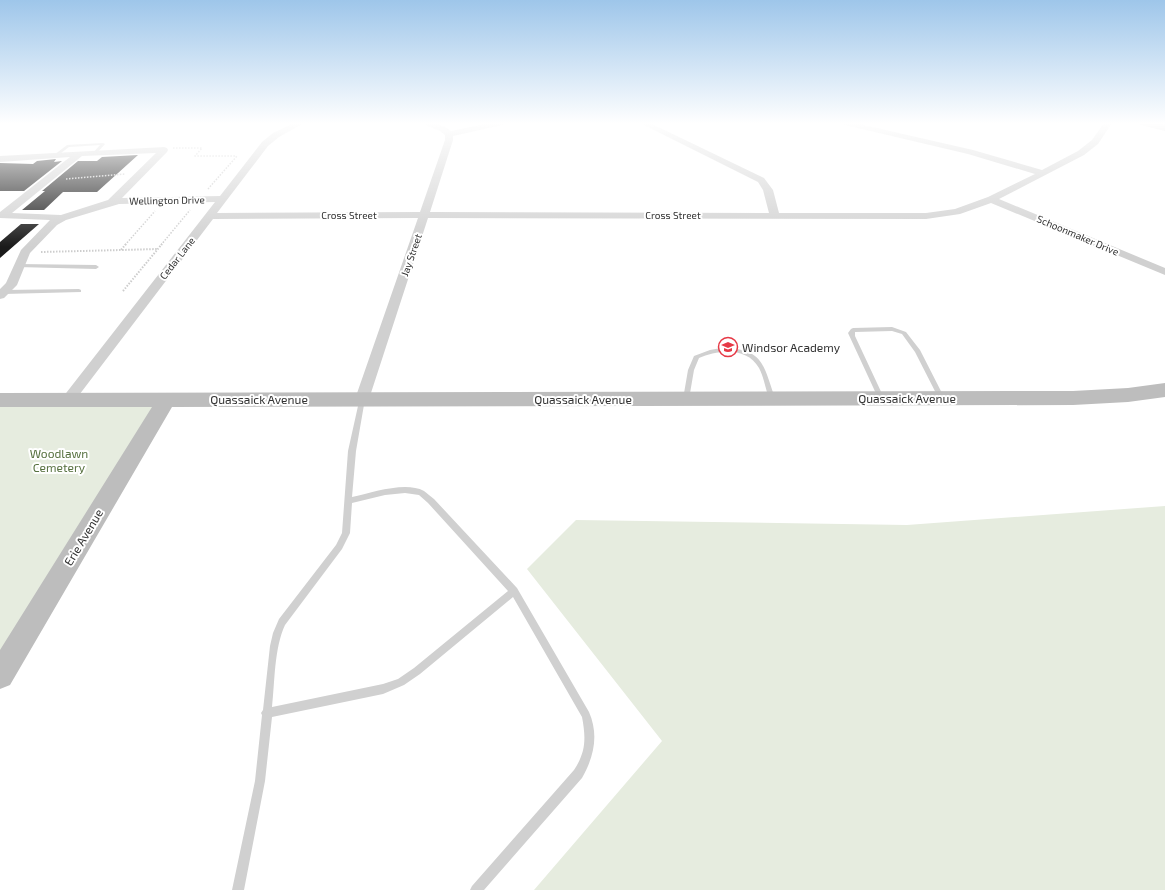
<svg xmlns="http://www.w3.org/2000/svg" width="1165" height="890" viewBox="0 0 1165 890" font-family="'Exo 2',sans-serif">
  <style>
    .green { fill: #e6ecdf }
    .building { fill: #1a1a1a }
    .lines { fill: none; stroke-linecap: round; stroke-linejoin: round }
    .path-far1 { stroke: #cdcdcd; stroke-width: 1.5; stroke-dasharray: 1.5 1.5; stroke-linecap: butt }
    .path { stroke: #cdcdcd; stroke-width: 2; stroke-dasharray: 1.5 1.5; stroke-linecap: butt }
    .lane { fill: #d0d0d0; fill-rule: evenodd }
    .street { fill: #d0d0d0; fill-rule: evenodd }
    .secondary { fill: #bdbdbd; fill-rule: evenodd }
    .labels { text-anchor: middle; dominant-baseline: central; stroke-width: 4; stroke-linejoin: round; paint-order: stroke }
    .far-street-label { font-size: 10px; fill: #333; stroke: #fff }
    .poi-label { font-size: 12px; fill: #333; stroke: #fff; text-anchor: start }
    .street-label { font-size: 12px; fill: #333; stroke: #fff }
    .park-label { font-size: 12px; fill: #56703f; stroke: #fff }
  </style>
  <rect width="100%" height="100%" fill="#fff"/>
  <path class="green" d="M 167,399 L 0,672 L 0,400 Z
    M 1165,506 L 1165,890 L 534,890 L 662,741 L 527,569 L 576,520 L 907,525 Z"/>
  <path class="building" d="M 138,155 L 97,192 L 63,192 L 44,210 L 22,210 L 45,191 L 42,191 L 78,161 L 97,161 L 102,157 Z
    M 56,159 L 54,162 L 62,161 L 24,191 L 0,191 L 0,163 L 33,164 L 37,161 Z
    M 21,224 L 39,224 L 0,258 L 0,242 Z"/>
  <g class="lines">
    <path class="path-far1" d="M 173,148 L 202,148 L 195,156 L 236,156
      M 66,179 L 125,174
      M 208,189 L 237,156
      M 125,245 L 155,211
      M 161,245 L 190,210"/>
    <path class="path" d="M 126,244 L 121,250 L 158,249
      M 41,252 L 121,250
      M 123,291 L 162,244"/>
    <path class="lane" d="M 103,143 L 105,144 L 96,154 L 93,153 L 100,145 L 69,147 L 57,156 L 54,155 L 67,145 Z
      M 19,264 L 96,265 L 99,267 L 96,269 L 17,267 L 16,266 Z
      M 79,289 L 81,290 L 81,292 L 4,294 L 1,292 L 4,290 Z
      M 892,327 L 906,332 L 920,350 L 945,399 L 944,401 L 940,401 L 915,352 L 902,334 L 892,331 L 855,332 L 855,336 L 884,398 L 881,400 L 879,400 L 848,333 L 851,329 L 853,328 Z
      M 721,348 C 764,348 763,365 775,398 L 774,400 L 772,400 L 769,398 C 765,388 764,377 759,368 C 747,346 717,350 699,358 L 694,370 L 689,399 L 686,401 L 684,401 L 683,399 L 688,370 L 694,356 L 710,350 Z
      M 360,397 L 362,397 L 365,399 L 356,451 L 352,497 C 372,493 405,481 424,491 C 427,493 430,496 434,499 L 517,588 L 589,712 C 599,735 594,757 582,778 L 484,890 L 470,890 L 472,886 L 574,770 C 586,752 586,738 582,717 L 513,597 L 420,674 L 404,685 L 383,694 L 272,717 L 265,781 L 244,890 L 232,890 L 255,781 L 262,715 L 261,713 L 263,710 L 270,646 L 273,633 L 279,619 L 336,545 L 342,533 L 348,451 ZM 405,493 L 419,495 L 428,503 L 508,591 L 414,668 L 398,679 L 383,684 L 272,707 C 275,681 274,649 285,625 L 342,549 L 350,533 L 352,503 L 385,495 Z"/>
    <path class="street" d="M 294,123 L 304,123 L 279,137 L 268,146 L 217,213 L 420,212 L 445,140 L 445,135 L 440,131 L 425,125 L 424,123 C 434,123 442,124 451,131 L 489,123 L 503,123 L 502,125 L 453,136 L 453,140 L 430,212 L 769,213 L 763,190 L 758,182 L 640,123 L 650,123 L 764,178 L 773,190 L 779,213 L 926,213 L 955,209 L 988,197 L 1035,174 L 968,154 L 845,125 L 841,123 L 855,123 L 973,150 L 1042,170 L 1078,151 L 1092,140 L 1104,123 L 1112,123 L 1098,144 L 1084,155 L 999,199 L 1165,268 L 1165,275 L 991,203 L 960,214 L 926,219 L 428,218 L 369,399 L 367,402 L 362,404 L 357,402 L 355,399 L 418,218 L 213,219 L 73,403 L 68,405 L 63,403 L 61,400 L 63,397 L 215,202 L 119,204 L 66,220 L 57,225 L 30,253 L 17,285 L 4,298 L 0,299 L 0,289 L 6,283 L 21,250 L 50,220 L 0,218 L 0,212 L 70,157 L 0,162 L 0,156 L 164,147 L 167,148 L 168,150 L 167,152 L 122,198 L 220,196 L 262,142 L 273,133 ZM 156,153 L 108,200 L 61,215 L 12,213 L 82,156 Z"/>
    <path class="secondary" d="M 1139,123 L 1158,123 L 1165,125 L 1165,131 L 1141,125 Z
      M 1165,383 L 1165,397 L 1128,402 L 1073,405 L 172,407 L 10,685 L 0,689 L 0,650 L 152,407 L 0,407 L 0,393 L 1073,391 L 1128,388 Z"/>
  </g>
  <linearGradient id="sky" x2="0" y2="1"><stop stop-color="#9ec6ea"/><stop offset="0.5" stop-color="#fff"/><stop offset="1" stop-color="#fff" stop-opacity="0"/></linearGradient>
  <rect width="1165" height="247" fill="url(#sky)"/>
  <defs>
    <g id="school-ring" transform="scale(1)"><circle r="9.5" fill="#fff" stroke="#e63946" stroke-width="1.5"/><path d="M0-5L7-2L0 1L-7-2ZM-4 1L0 2.5L4 1V4Q0 6-4 4Z" fill="#e63946"/></g>
  </defs>
  <g fill-rule="evenodd">
    <use href="#school-ring" x="728" y="347"/>
  </g>
  <g class="labels">
    <g class="far-street-label">
      <text transform="translate(167 200) rotate(-1)">Wellington Drive</text>
      <text x="349" y="215">Cross Street</text>
      <text x="673" y="215">Cross Street</text>
      <text transform="translate(1078 235) rotate(23)">Schoonmaker Drive</text>
      <text transform="translate(411 255) rotate(-71)">Jay Street</text>
      <text transform="translate(177 258) rotate(-52)">Cedar Lane</text>
    </g>
    <g class="poi-label">
      <text x="742" y="347">Windsor Academy</text>
    </g>
    <g class="street-label">
      <text x="907" y="398">Quassaick Avenue</text>
      <text x="259" y="399">Quassaick Avenue</text>
      <text x="583" y="399">Quassaick Avenue</text>
      <text transform="translate(83 537) rotate(-59)">Erie Avenue</text>
    </g>
    <g class="park-label">
      <text x="59" y="453">Woodlawn<tspan x="59" dy="14">Cemetery</tspan></text>
    </g>
  </g>
</svg>
